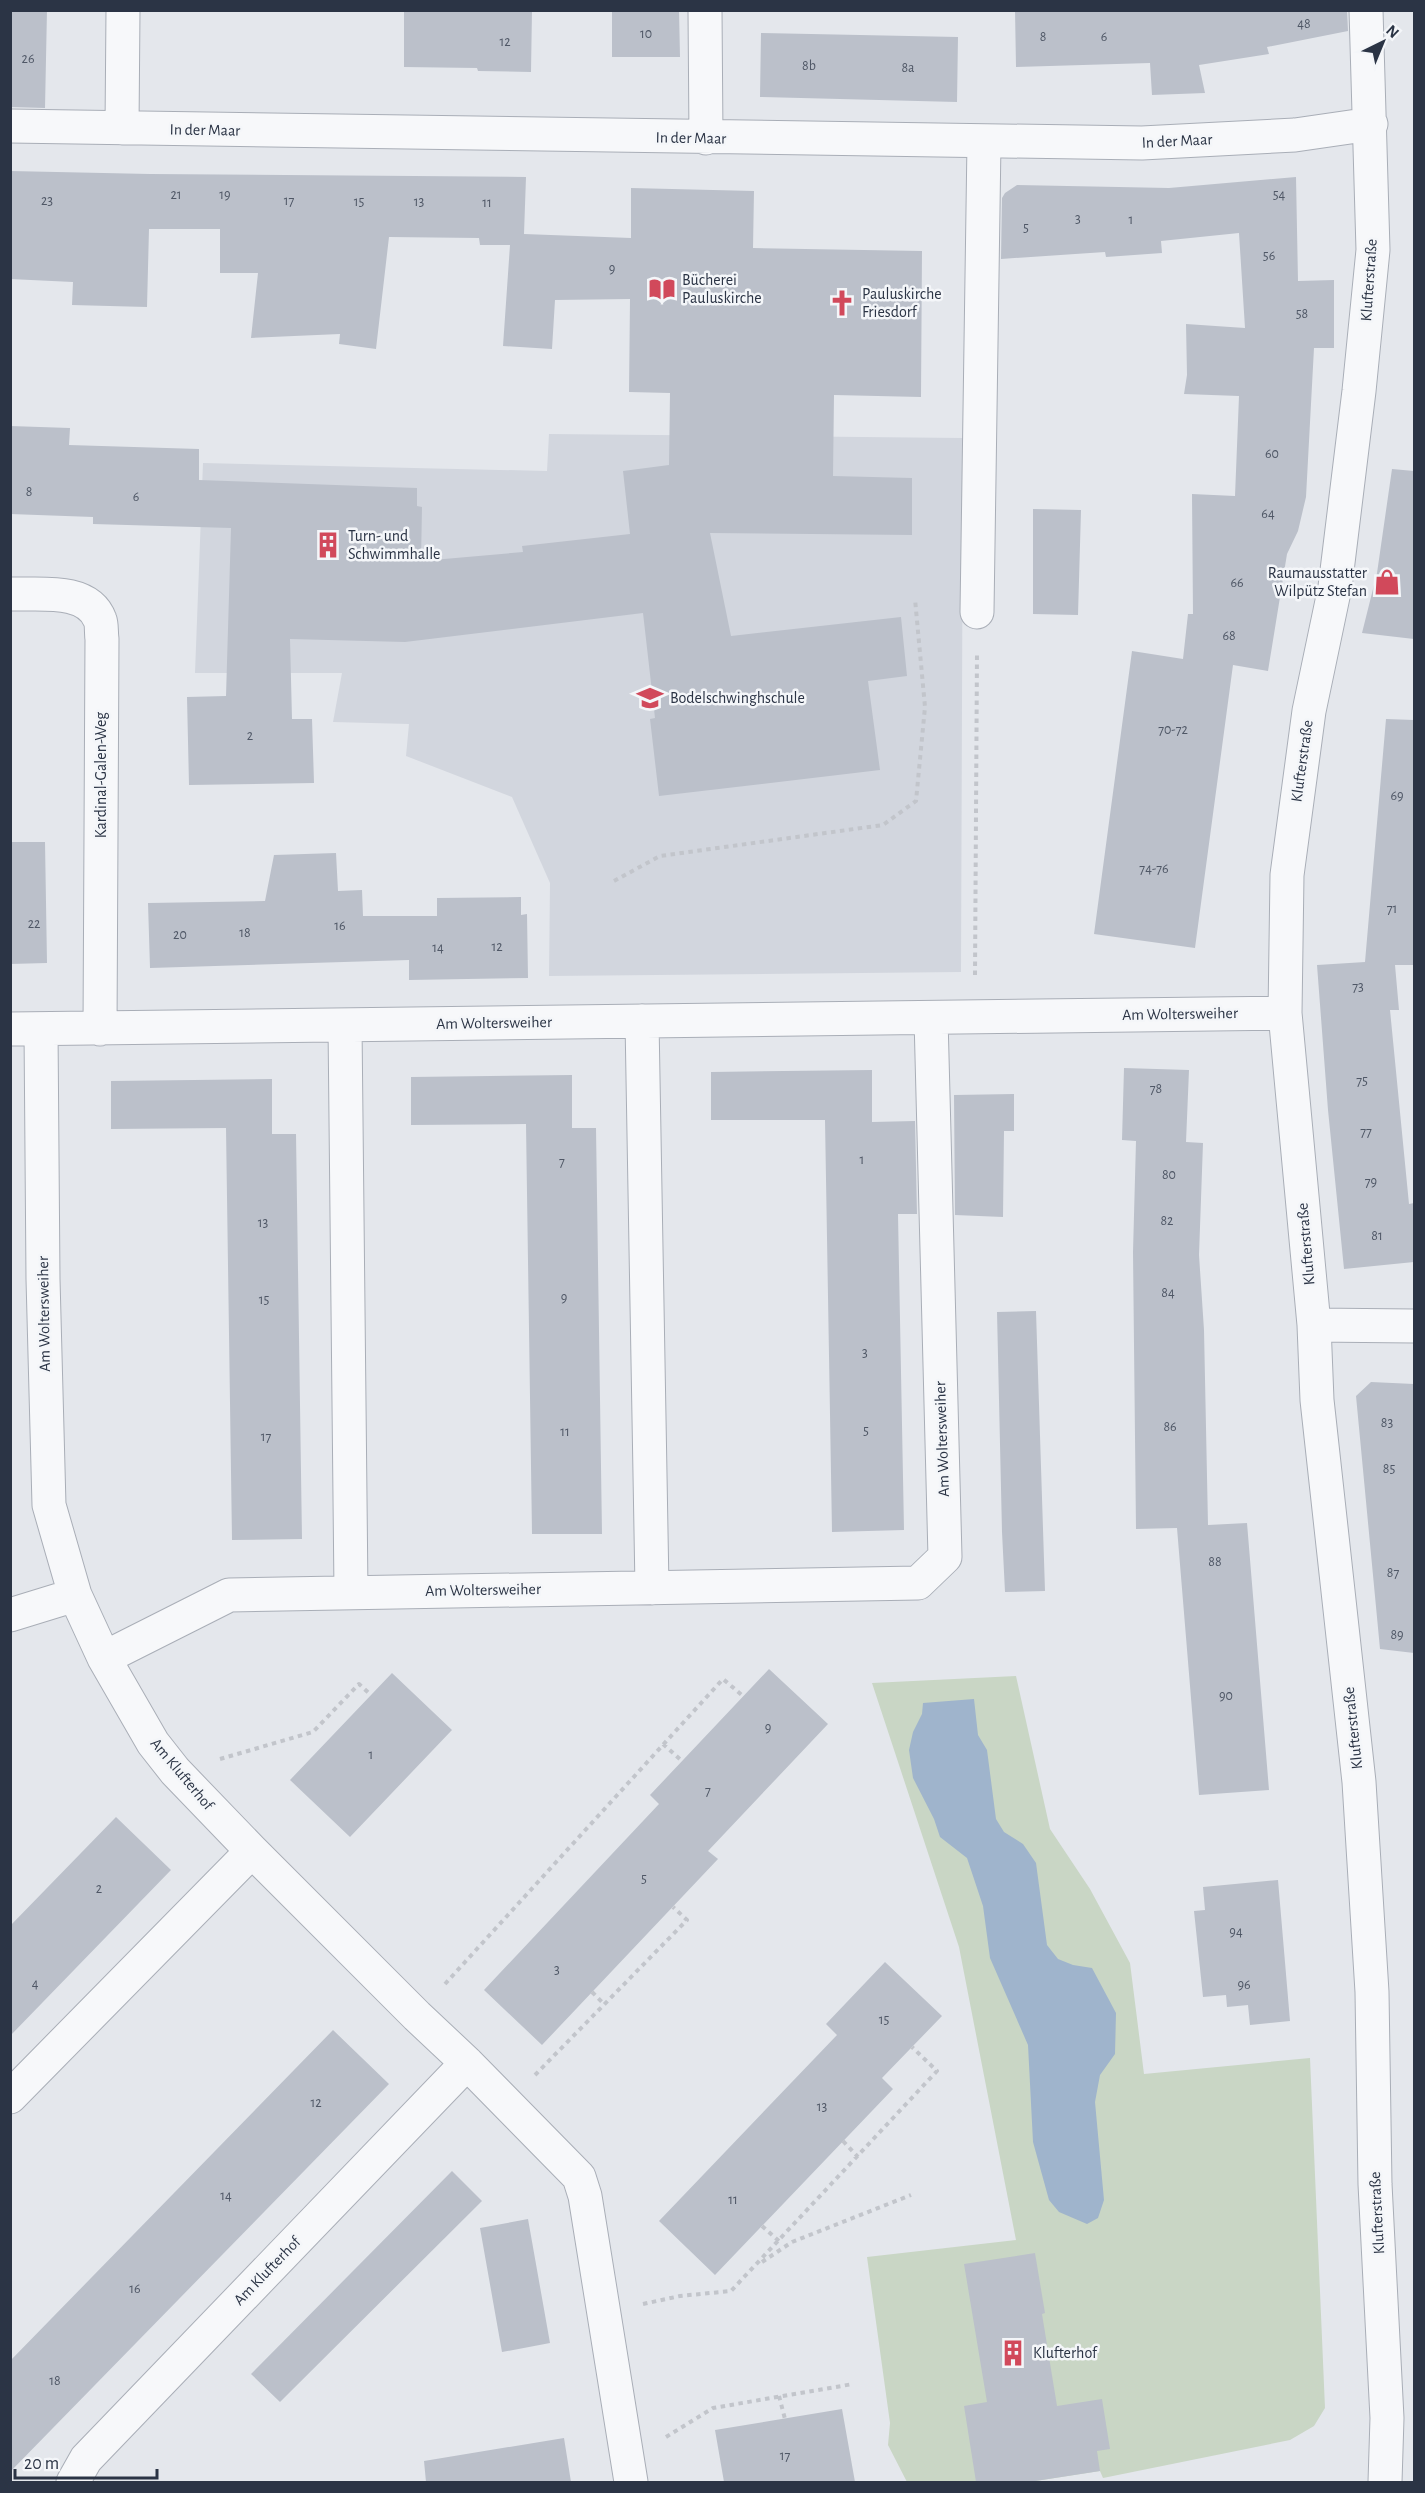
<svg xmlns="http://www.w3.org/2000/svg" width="1425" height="2493" viewBox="0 0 1425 2493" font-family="'Alegreya Sans',sans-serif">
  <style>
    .built { fill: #d2d6de }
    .green { fill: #c9d6c5 }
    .water { fill: #9fb4cc }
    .building { fill: #bbc0ca }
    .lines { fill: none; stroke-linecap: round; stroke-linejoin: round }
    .minor-casing { stroke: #a9aeb7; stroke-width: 35 }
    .path { stroke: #c2c5cb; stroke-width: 4; stroke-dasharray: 4.5 4.5; stroke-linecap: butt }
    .minor { stroke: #f7f8fa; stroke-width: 33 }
    .labels { text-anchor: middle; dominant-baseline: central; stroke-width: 5; stroke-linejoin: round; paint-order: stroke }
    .number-label { font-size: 14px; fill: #4f5766 }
    .street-label { font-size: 16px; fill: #2b3445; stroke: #f4f6f9 }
    .poi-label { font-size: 16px; fill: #2b3445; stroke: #f4f6f9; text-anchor: start }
  </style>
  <rect width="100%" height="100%" fill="#e4e7ec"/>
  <path class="built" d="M 549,434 L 963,438 L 961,972 L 549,976 L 550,883 L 512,797 L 406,756 L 409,724 L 333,722 L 342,673 L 195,673 L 203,463 L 547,471 Z"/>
  <path class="green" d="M 1016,1676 L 1050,1829 L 1090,1889 L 1130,1963 L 1144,2074 L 1310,2058 L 1325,2408 L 1314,2426 L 1290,2440 L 1103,2478 L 1100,2471 L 1029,2482 L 907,2482 L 888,2445 L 890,2423 L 867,2257 L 1016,2240 L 959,1947 L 872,1683 Z"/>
  <path class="water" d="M 974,1699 L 978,1735 L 987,1750 L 996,1819 L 1004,1832 L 1023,1844 L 1036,1863 L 1047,1945 L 1058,1959 L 1073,1965 L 1092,1968 L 1116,2013 L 1115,2054 L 1100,2075 L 1095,2102 L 1104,2200 L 1098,2218 L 1087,2224 L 1059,2212 L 1049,2200 L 1033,2142 L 1028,2045 L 990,1958 L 983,1906 L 967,1858 L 940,1837 L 934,1819 L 913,1778 L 909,1750 L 913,1732 L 922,1714 L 923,1703 Z"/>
  <path class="building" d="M 10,10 L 47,10 L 45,108 L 10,107 Z
    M 404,10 L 532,10 L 531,72 L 478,71 L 477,68 L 404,67 Z
    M 612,10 L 679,10 L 680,57 L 612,57 Z
    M 1015,10 L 1347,10 L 1348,31 L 1267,47 L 1269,54 L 1199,65 L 1205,93 L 1152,95 L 1150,63 L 1016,67 Z
    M 761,33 L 958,37 L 957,102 L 760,97 Z
    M 10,171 L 150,174 L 526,177 L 524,234 L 631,238 L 631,188 L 754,191 L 753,248 L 922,251 L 921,397 L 834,395 L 833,476 L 912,478 L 912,535 L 710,533 L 731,636 L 901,617 L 907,676 L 868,681 L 880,770 L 659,796 L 650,719 L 655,718 L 643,613 L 405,642 L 290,639 L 292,719 L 312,719 L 314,783 L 189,785 L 187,697 L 226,696 L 231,528 L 93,524 L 93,517 L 10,514 L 10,426 L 70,428 L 69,445 L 199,449 L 199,480 L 417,488 L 417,506 L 422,507 L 421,561 L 523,552 L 522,546 L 630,534 L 623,471 L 669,465 L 670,393 L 629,392 L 630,299 L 555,300 L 552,349 L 503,346 L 510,245 L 480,245 L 479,238 L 389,237 L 376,349 L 339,344 L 340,334 L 251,338 L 258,273 L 220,273 L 220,229 L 149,229 L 147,307 L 72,305 L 73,282 L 10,279 Z
    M 1296,177 L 1298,281 L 1334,280 L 1334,348 L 1314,348 L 1306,497 L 1298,531 L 1287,554 L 1268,671 L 1233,665 L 1195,948 L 1094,934 L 1132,651 L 1183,659 L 1188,614 L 1193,614 L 1192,494 L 1235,496 L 1239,396 L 1184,394 L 1187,375 L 1186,324 L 1245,328 L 1239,233 L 1161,241 L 1162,253 L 1106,257 L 1105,252 L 1001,259 L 1002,198 L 1005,193 L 1017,185 L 1169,188 Z
    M 1392,469 L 1414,471 L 1414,639 L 1362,633 L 1377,573 Z
    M 1033,509 L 1081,510 L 1078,615 L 1033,614 Z
    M 1386,719 L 1414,720 L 1414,965 L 1395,965 L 1399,1010 L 1390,1010 L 1409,1204 L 1414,1203 L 1414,1262 L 1344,1269 L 1328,1110 L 1317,965 L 1365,962 Z
    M 10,842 L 45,842 L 47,963 L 10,964 Z
    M 336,853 L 338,891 L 362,890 L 363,916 L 437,916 L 437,898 L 521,897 L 521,915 L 527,914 L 528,978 L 409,980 L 409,960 L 150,968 L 148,903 L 265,901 L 274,855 Z
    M 1124,1068 L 1189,1070 L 1186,1142 L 1203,1143 L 1199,1255 L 1204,1330 L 1208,1525 L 1247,1523 L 1269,1790 L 1199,1795 L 1177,1528 L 1136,1529 L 1133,1252 L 1136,1141 L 1122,1140 Z
    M 872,1070 L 872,1122 L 915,1121 L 917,1214 L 898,1214 L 904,1530 L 832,1532 L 825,1120 L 711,1120 L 711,1072 Z
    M 572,1075 L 572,1128 L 596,1128 L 602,1534 L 532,1534 L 526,1124 L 411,1125 L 411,1077 Z
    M 272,1079 L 272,1134 L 296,1134 L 302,1539 L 232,1540 L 226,1128 L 111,1129 L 111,1081 Z
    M 1014,1094 L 1014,1131 L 1004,1131 L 1003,1217 L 955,1215 L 954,1095 Z
    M 1036,1311 L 1045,1591 L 1005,1592 L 1002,1532 L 997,1312 Z
    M 1371,1382 L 1414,1384 L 1414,1653 L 1380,1649 L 1356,1396 Z
    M 769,1669 L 828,1724 L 708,1851 L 718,1859 L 542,2045 L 484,1990 L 659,1804 L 650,1795 Z
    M 392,1673 L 452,1730 L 350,1837 L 290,1780 Z
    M 116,1817 L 171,1870 L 10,2036 L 10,1926 Z
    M 1278,1880 L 1290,2021 L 1250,2025 L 1248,2005 L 1227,2007 L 1226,1995 L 1203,1997 L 1194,1911 L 1205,1910 L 1203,1887 Z
    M 885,1962 L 942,2016 L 882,2078 L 893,2089 L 715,2275 L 659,2221 L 837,2035 L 826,2024 Z
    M 333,2030 L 389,2084 L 10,2472 L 10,2361 Z
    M 452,2171 L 482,2201 L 280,2402 L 251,2374 Z
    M 528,2219 L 550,2343 L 502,2352 L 480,2228 Z
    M 1035,2253 L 1045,2313 L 1042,2314 L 1057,2406 L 1102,2399 L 1110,2449 L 1097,2451 L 1100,2471 L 1029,2482 L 976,2482 L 964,2406 L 987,2402 L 964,2264 Z
    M 842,2409 L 855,2482 L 724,2482 L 715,2430 Z
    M 564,2438 L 571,2482 L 426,2482 L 424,2461 Z"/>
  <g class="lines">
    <g class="minor-casing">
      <path id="minor" d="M 705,10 L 706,138
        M 1366,10 L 1373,250 L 1359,391 L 1335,587 L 1309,711 L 1287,875 L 1285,1013 L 1314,1325 L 1317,1400 L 1359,1782 L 1372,1992 L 1375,2184 L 1387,2418 L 1385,2482
        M 10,126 L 1142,143 L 1295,135 L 1371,124
        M 122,128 L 123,10
        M 10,594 C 38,595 88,587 100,620 C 102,625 101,633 102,639 L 100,1029
        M 977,612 L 984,142
        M 642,1021 L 652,1588
        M 345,1025 L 351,1592
        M 10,1029 L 1285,1013
        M 41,1029 L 43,1279 L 49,1505 L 75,1595 L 104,1658 L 153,1743 L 175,1771 L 252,1851 L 417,2016 L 467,2063 L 579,2177 L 585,2196 L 631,2482
        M 1314,1325 L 1414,1326
        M 10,1615 L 75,1595
        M 104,1658 L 229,1595 L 918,1583 L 945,1557 L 931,1018
        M 10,2097 L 252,1851
        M 73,2482 L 86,2459 L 467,2063"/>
    </g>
    <path class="path" d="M 614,881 L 660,856 L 883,825 L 916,801 L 925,707 L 915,599
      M 975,975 L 977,652
      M 663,1744 L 682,1761
      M 220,1759 L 313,1732 L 359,1684 L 371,1695
      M 445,1984 L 723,1679 L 743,1696
      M 592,1992 L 604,2004
      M 535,2075 L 687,1920 L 673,1907
      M 843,2141 L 858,2157
      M 762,2226 L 779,2241
      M 762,2262 L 792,2242 L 911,2195
      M 643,2304 L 680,2296 L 731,2291 L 937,2071 L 912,2047
      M 779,2396 L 785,2419
      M 666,2437 L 713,2408 L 853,2384"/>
    <use href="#minor" class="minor"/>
  </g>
  <defs>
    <g id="library-bare" transform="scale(2.07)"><path d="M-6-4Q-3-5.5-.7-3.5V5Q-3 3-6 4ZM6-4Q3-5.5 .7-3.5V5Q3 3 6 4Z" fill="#d1495b" stroke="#f4f6f9" stroke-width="2.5" paint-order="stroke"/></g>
    <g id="church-bare" transform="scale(2.07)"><path d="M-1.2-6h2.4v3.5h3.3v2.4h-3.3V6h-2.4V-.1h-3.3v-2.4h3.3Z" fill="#d1495b" stroke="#f4f6f9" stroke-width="2.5" paint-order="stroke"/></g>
    <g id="building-bare" transform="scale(2.07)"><path d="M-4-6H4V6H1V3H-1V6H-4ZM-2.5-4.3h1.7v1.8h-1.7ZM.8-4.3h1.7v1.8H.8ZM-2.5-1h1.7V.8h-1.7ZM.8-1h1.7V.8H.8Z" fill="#d1495b" stroke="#f4f6f9" stroke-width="2.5" paint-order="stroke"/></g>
    <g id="shop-bare" transform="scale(2.07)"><path d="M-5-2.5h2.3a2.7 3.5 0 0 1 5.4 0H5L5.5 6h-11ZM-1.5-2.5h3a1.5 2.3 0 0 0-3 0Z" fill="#d1495b" stroke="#f4f6f9" stroke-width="2.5" paint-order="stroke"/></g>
    <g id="school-bare" transform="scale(2.07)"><path d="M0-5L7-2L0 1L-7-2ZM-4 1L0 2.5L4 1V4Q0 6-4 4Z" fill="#d1495b" stroke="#f4f6f9" stroke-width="2.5" paint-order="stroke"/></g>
  </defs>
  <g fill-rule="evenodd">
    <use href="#library-bare" x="662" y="289"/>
    <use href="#church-bare" x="842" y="303"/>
    <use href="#building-bare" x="328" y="545"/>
    <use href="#shop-bare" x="1387" y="582"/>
    <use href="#school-bare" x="650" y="698"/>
    <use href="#building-bare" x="1013" y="2353"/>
  </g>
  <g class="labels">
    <g class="number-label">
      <text x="1304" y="24">48</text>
      <text x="646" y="34">10</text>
      <text x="1043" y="37">8</text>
      <text x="1104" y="37">6</text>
      <text x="505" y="42">12</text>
      <text x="28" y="59">26</text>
      <text x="809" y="66">8b</text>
      <text x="908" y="68">8a</text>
      <text x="176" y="195">21</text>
      <text x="225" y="195">19</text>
      <text x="1279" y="195">54</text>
      <text x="47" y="201">23</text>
      <text x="289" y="201">17</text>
      <text x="359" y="202">15</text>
      <text x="419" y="202">13</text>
      <text x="487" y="203">11</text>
      <text x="1078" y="219">3</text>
      <text x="1131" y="220">1</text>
      <text x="1026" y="228">5</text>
      <text x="1269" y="256">56</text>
      <text x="612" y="269">9</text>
      <text x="1302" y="314">58</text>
      <text x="1272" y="454">60</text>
      <text x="29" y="492">8</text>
      <text x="136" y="497">6</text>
      <text x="1268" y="514">64</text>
      <text x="1237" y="583">66</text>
      <text x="1229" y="636">68</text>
      <text x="1173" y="730">70-72</text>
      <text x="250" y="736">2</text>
      <text x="1397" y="796">69</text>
      <text x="1154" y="869">74-76</text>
      <text x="1392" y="909">71</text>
      <text x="34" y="924">22</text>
      <text x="340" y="926">16</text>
      <text x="245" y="933">18</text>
      <text x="180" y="935">20</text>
      <text x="497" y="947">12</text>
      <text x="438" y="948">14</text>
      <text x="1358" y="987">73</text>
      <text x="1362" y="1081">75</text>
      <text x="1156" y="1089">78</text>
      <text x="1366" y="1132">77</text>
      <text x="862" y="1160">1</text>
      <text x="562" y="1162">7</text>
      <text x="1169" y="1175">80</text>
      <text x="1371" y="1182">79</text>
      <text x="1167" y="1221">82</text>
      <text x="263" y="1223">13</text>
      <text x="1377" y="1236">81</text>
      <text x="1168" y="1293">84</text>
      <text x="564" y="1298">9</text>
      <text x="264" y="1300">15</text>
      <text x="865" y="1353">3</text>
      <text x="1387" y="1423">83</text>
      <text x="1170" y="1427">86</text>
      <text x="866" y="1431">5</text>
      <text x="565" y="1432">11</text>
      <text x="266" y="1437">17</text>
      <text x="1389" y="1469">85</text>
      <text x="1215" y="1562">88</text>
      <text x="1393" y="1573">87</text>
      <text x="1397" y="1635">89</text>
      <text x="1226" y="1696">90</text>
      <text x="768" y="1728">9</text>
      <text x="371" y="1755">1</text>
      <text x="708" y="1791">7</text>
      <text x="644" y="1879">5</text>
      <text x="99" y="1889">2</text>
      <text x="1236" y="1932">94</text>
      <text x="557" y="1970">3</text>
      <text x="35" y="1984">4</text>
      <text x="1244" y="1985">96</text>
      <text x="884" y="2020">15</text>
      <text x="316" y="2103">12</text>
      <text x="822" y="2107">13</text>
      <text x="226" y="2196">14</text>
      <text x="733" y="2200">11</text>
      <text x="135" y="2289">16</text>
      <text x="55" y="2381">18</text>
      <text x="785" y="2456">17</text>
    </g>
    <g class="street-label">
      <text transform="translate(205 130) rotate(1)">In der Maar</text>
      <text transform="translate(691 138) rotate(1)">In der Maar</text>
      <text transform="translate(1177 141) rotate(-3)">In der Maar</text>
      <text transform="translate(1369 280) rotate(-86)">Klufterstraße</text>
      <text transform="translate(1302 761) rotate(-82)">Klufterstraße</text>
      <text transform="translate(101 775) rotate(-90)">Kardinal-Galen-Weg</text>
      <text transform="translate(1180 1014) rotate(-1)">Am Woltersweiher</text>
      <text transform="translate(494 1023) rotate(-1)">Am Woltersweiher</text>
      <text transform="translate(1306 1244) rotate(-95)">Klufterstraße</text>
      <text transform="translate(44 1314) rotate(-91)">Am Woltersweiher</text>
      <text transform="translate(942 1439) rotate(-92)">Am Woltersweiher</text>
      <text transform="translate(483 1590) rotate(-1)">Am Woltersweiher</text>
      <text transform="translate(1353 1728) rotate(-96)">Klufterstraße</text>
      <text transform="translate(182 1774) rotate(50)">Am Klufterhof</text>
      <text transform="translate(1377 2213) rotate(-93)">Klufterstraße</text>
      <text transform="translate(267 2271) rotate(-46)">Am Klufterhof</text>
    </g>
    <g class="poi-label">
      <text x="682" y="280">Bücherei<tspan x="682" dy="18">Pauluskirche</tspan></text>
      <text x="862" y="294">Pauluskirche<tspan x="862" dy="18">Friesdorf</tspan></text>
      <text x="348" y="536">Turn- und<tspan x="348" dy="18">Schwimmhalle</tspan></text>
      <text x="1367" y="573" text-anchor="end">Raumausstatter<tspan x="1367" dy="18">Wilpütz Stefan</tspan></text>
      <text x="670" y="698">Bodelschwinghschule</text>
      <text x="1033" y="2353">Klufterhof</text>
    </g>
  </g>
  <rect width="1425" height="2493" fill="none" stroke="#2b3445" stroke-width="24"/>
  <g transform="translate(1383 42) rotate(43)" stroke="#f4f6f9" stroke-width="4.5" paint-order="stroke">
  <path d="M0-4.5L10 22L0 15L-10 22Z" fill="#2b3445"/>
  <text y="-9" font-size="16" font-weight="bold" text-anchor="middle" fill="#2b3445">N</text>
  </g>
  <path d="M15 2469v9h142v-9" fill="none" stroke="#2b3445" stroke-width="3"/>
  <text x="24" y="2469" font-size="18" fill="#2b3445" stroke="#f4f6f9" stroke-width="4.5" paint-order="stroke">20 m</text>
</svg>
